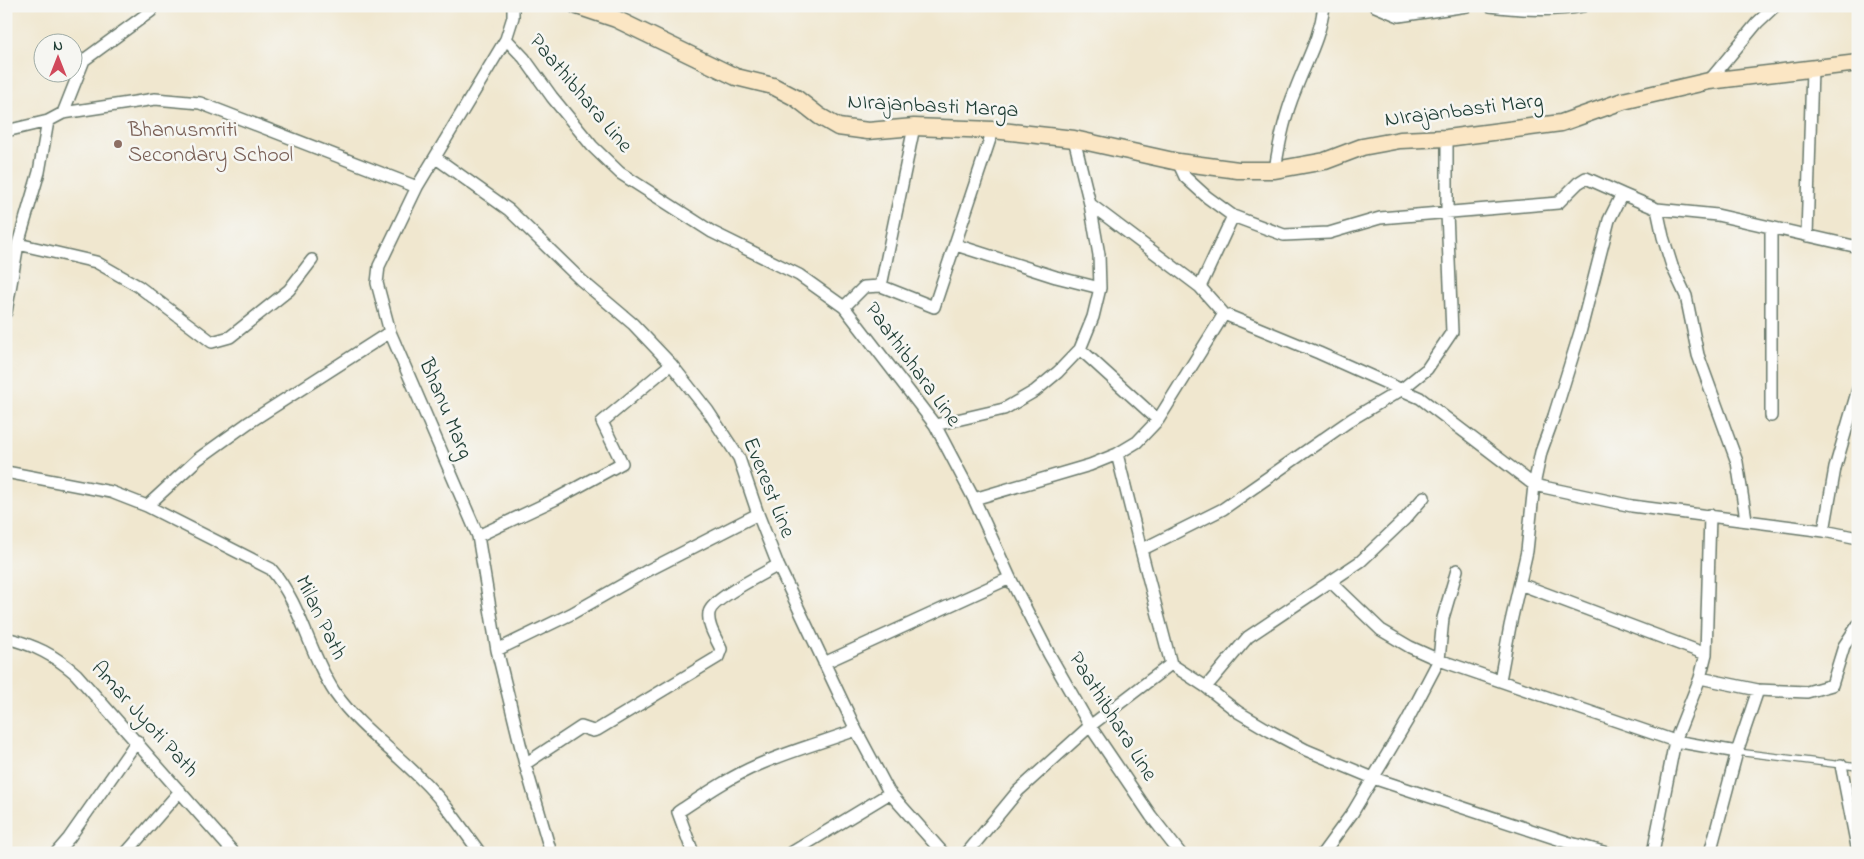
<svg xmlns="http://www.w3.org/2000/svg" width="1864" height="859" viewBox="0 0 1864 859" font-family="'Indie Flower',sans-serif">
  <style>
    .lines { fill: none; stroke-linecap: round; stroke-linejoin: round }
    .lane-casing { stroke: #68786a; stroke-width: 8 }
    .street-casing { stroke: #68786a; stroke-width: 14 }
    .secondary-casing { stroke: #68786a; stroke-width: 19 }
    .lane { stroke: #fff; stroke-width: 5.5 }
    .street { stroke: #fff; stroke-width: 11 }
    .secondary { stroke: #fbe6c4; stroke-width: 16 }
    .education-dot { fill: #8d6e63; stroke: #f6f6f2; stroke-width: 2 }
    .labels { text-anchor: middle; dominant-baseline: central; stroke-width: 5; stroke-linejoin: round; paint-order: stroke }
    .street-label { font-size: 22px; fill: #1f3d34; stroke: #f6f6f2 }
    .education-label { font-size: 22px; fill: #785e54; stroke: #f6f6f2; text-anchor: start }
  </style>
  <rect width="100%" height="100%" fill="#f6f6f2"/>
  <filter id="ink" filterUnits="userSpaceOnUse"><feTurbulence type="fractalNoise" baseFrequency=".02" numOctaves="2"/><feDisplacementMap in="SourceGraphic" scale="10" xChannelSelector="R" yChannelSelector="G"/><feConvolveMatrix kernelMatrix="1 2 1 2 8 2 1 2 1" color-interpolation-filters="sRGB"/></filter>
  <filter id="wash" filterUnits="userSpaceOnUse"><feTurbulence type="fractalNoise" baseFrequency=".0096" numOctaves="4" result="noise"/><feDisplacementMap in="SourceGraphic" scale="20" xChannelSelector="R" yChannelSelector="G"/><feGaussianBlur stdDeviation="1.12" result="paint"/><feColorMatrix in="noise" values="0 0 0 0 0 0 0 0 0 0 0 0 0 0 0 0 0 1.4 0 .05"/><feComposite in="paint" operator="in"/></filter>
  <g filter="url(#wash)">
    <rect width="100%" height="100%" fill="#f0e7cf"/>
  </g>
  <g filter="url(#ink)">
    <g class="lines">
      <g class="lane-casing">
        <path id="lane" d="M 1737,752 L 1858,767"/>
      </g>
      <g class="street-casing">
        <path id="street" d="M 513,6 L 513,17 L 506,39 L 417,187 L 379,266 L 377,283 L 390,332 L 478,536 L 497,650 L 525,764 L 551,853
          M 1375,6 L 1399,16 L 1467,6
          M 1490,6 C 1521,10 1552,12 1583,6
          M 506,39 L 524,58 L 552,97 L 592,146 L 620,173 L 712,232 L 799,275 L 844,307 L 935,425 L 974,499 L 1010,578 L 1049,654 L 1090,726 L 1151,816 L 1180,853
          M 1709,81 L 1757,23 L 1775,6
          M 63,113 L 84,60 L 151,11
          M 6,131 L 48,121 L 63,113 L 155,99 L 200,103 L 417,187
          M 1074,139 L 1090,204 L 1200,287 L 1224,314 L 1319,353 L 1420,398 L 1534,485 L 1632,506 L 1824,531 L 1858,538
          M 436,158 L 509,210 L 581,280 L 633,324 L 671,364 L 708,411 L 739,458 L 758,514 L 778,565 L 856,730 L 889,792 L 943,853
          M 1178,162 L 1185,177 L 1207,197 L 1233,216 L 1200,287
          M 1275,170 C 1279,143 1284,117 1295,91 C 1306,61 1320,39 1324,6
          M 1657,209 L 1663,237 L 1672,266 L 1686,296 L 1698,355 L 1737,462 L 1746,519
          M 1233,216 L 1284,235 L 1329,233 L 1380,218 L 1558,203 L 1578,183 L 1586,178 L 1622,194
          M 1771,229 L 1771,416
          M 1807,236 L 1812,69
          M 18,244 L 96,262 L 138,286 L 212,342 L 230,337 L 289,290 L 312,260
          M 956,245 L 1056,277 L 1100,288
          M 881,286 L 934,307 L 993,130
          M 844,307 L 864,287 L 881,286 L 914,127
          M 6,312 L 18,244 L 39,172 L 48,121
          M 1080,349 L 1158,420
          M 935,425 L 1004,409 L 1035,391 L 1058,372 L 1080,349 L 1093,317 L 1100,288 L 1099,255 L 1090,204
          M 1117,454 L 1141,550 L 1223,509 L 1352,419 L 1401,390 L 1427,369 L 1452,332 L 1447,213 L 1447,138
          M 6,472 L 111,492 L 147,506 L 271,569 C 302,605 309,654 335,693 C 358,726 393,750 421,779 C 444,801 461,827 480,853
          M 974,499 L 1090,465 L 1117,454 L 1137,442 L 1158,420 L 1224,314
          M 147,506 L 198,459 L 248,423 L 390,332
          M 1824,531 L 1835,468 L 1858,389
          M 478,536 L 556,499 L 622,463 L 602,422 L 671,364
          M 1331,582 L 1381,630 L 1410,647 L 1439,660 L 1675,741 L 1737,752
          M 1520,584 L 1706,654 L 1710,515
          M 6,638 C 35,645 54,655 76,674 L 234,853
          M 497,650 L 571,614 L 645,572 L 758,514
          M 1706,654 L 1700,678 L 1758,690 L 1807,692 L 1832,685 L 1844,646 L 1858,625
          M 824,663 L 1010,578
          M 1171,664 L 1206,687 L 1238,712 L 1270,731 L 1306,750 L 1373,778 L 1567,842 L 1607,853
          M 1500,680 L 1510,626 L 1527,551 L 1534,485 L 1541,452 L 1554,416 L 1581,329 L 1609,220 L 1622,194 L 1657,209 L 1717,215 L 1858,247
          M 1206,687 L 1248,637 L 1361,561 L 1405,519 L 1424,497
          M 525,764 L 581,727 L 593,731 L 597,730 L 718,657 L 721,649 C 716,638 707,625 709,613 C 711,599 765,573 778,565
          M 1841,765 L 1858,852
          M 56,853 L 69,838 L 137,741
          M 126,853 L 180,791
          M 693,853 L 678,812 C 704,795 730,777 758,765 C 790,751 823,742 856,730
          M 791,853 L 890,793
          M 967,853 L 1018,791 L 1090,726 L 1171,664 L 1141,550
          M 1323,853 L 1353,812 L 1407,721 L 1439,660 L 1443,618 L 1457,570
          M 1653,853 L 1675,741 L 1700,678
          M 1710,853 L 1737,752 L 1758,690"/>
      </g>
      <g class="secondary-casing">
        <path id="secondary" d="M 577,6 L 616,19 L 736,77 L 773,86 L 796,98 L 819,116 L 838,127 L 868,131 L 914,127 L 993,130 L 1074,139 L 1178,162 L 1238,170 L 1275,170 L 1325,161 L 1362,147 L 1400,140 L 1447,138 L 1561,123 L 1623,101 L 1709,81 L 1858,63"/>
      </g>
      <use href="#lane" class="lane"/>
      <use href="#street" class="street"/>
      <use href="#secondary" class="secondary"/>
    </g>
  </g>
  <circle class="education-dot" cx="118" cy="144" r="5"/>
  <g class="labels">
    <g class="street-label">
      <text transform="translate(580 94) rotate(50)">Paathibhara Line</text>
      <text transform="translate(933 107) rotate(3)">NIrajanbasti Marga</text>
      <text transform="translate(1464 111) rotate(-7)">NIrajanbasti Marg</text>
      <text transform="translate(912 365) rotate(54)">Paathibhara Line</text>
      <text transform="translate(445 409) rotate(67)">Bhanu Marg</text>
      <text transform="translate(768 488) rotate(68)">Everest Line</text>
      <text transform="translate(320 618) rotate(64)">Milan Path</text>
      <text transform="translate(1112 717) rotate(58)">Paathibhara Line</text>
      <text transform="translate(144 720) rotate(48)">Amar Jyoti Path</text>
    </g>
    <g class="education-label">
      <text x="128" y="131">Bhanusmriti<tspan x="128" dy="25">Secondary School</tspan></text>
    </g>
  </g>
  <rect width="1864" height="859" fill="none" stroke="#f6f6f2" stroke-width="25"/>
  <g transform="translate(58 58)"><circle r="24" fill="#f6f6f2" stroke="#a0aca6"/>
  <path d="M0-4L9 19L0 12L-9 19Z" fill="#d1495b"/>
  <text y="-8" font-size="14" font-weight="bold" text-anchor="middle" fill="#1f3d34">N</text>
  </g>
</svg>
